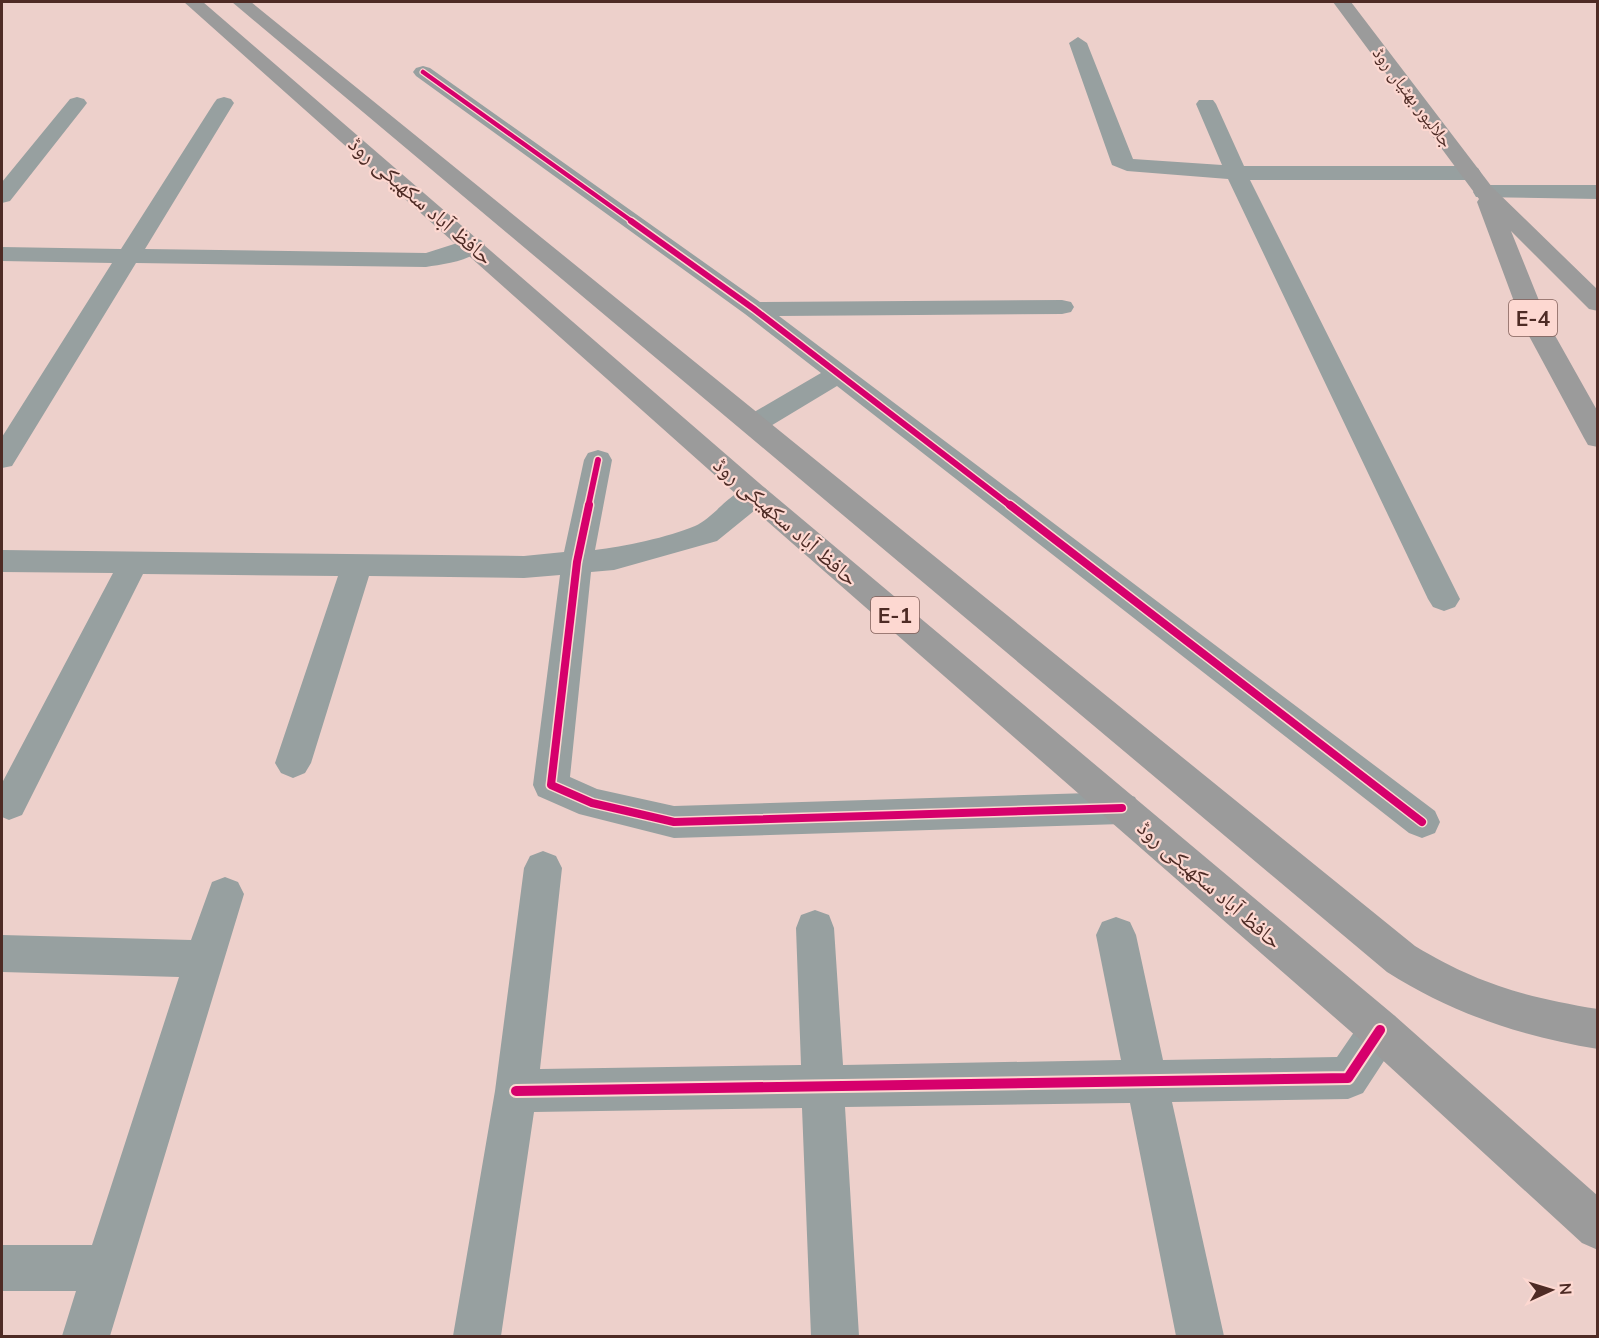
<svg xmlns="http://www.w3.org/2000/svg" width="1599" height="1338" viewBox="0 0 1599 1338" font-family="Mulish,'Noto Naskh Arabic',sans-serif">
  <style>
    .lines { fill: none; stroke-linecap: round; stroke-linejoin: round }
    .minor { fill: #97a0a0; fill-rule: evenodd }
    .highway { fill: #9b9b9b; fill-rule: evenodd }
    .cycleway-far3-casing { stroke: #fdd8d1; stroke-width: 7 }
    .cycleway-far2-casing { stroke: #fdd8d1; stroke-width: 9 }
    .cycleway-far1-casing { stroke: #fdd8d1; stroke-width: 11 }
    .cycleway-casing { stroke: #fdd8d1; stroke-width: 14 }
    .cycleway-far3 { stroke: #d6006c; stroke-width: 4.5 }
    .cycleway-far2 { stroke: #d6006c; stroke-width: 6 }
    .cycleway-far1 { stroke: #d6006c; stroke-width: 8 }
    .cycleway { stroke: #d6006c; stroke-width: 10 }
    .labels { text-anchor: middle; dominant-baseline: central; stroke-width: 4.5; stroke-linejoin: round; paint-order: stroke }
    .far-street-label { font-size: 18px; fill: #4e2b25; stroke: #fdd8d1 }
    .shield { fill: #fdd8d1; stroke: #825f59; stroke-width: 1.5 }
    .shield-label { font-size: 21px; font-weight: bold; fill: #4e2b25 }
    .street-label { font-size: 22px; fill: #4e2b25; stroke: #fdd8d1 }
  </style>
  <rect width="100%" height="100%" fill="#edd0cb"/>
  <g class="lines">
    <path class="minor" d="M 1078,37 L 1087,43 L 1133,159 L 1222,165 L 1196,104 L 1199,100 L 1213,100 L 1216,104 L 1244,166 L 1470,166 L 1478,168 L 1481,173 L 1478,178 L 1470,180 L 1250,180 L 1460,599 L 1455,607 L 1444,611 L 1433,607 L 1428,599 L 1228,179 L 1127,171 L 1112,165 L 1069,43 Z
      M 423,66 L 430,68 L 760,302 L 1062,300 L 1071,302 L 1074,307 L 1071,312 L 1062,314 L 779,316 L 1435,811 L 1440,822 L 1435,833 L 1422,838 L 1409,833 L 837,386 L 764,430 L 754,433 L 744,430 L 740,424 L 744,418 L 821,373 L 745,314 L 416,76 L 413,72 L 416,68 Z
      M 77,97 L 84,99 L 87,103 L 84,107 L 10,201 L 2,203 L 2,182 L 70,99 Z
      M 224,97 L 231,99 L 234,103 L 145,249 L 426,253 L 473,238 L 481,240 L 485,245 C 474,261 444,264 426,267 L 136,263 L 12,466 L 2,468 L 2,437 L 112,263 L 2,261 L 2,247 L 121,249 L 214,103 L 217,99 Z
      M 1484,185 L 1598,185 L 1598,199 L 1476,197 L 1473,192 L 1476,187 Z
      M 598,450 L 608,453 L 612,460 L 595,550 C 623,547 669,537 695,526 C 719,515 736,480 765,488 L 770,495 L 765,502 L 717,541 L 614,570 L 591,572 L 570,777 L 597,789 L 674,806 L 1122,792 L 1135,797 L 1140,808 L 1135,819 L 1122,824 L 674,838 L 579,814 L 538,796 L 533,785 L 560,575 L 524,578 L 369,576 L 311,763 L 305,773 L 293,778 L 281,773 L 275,763 L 338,576 L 143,574 L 22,815 L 9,820 L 2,817 L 2,783 L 113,573 L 2,572 L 2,550 L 524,556 L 564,552 L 584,460 L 588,453 Z
      M 543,851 L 556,856 L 562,868 L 540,1069 L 801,1065 L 796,928 L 801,915 L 815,910 L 829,915 L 834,928 L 843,1065 L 1121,1060 L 1096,935 L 1102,922 L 1116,917 L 1130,922 L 1136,935 L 1163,1060 L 1337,1057 L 1365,1016 L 1380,1010 L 1395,1016 L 1401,1030 L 1395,1044 L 1363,1093 L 1348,1099 L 1172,1102 L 1224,1336 L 1176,1336 L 1130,1103 L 845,1107 L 859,1336 L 811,1336 L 802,1108 L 534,1112 L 501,1336 L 453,1336 L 495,1091 L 524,868 L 530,856 Z
      M 225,877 L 238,882 L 244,894 L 110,1336 L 62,1336 L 76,1291 L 2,1291 L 2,1245 L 92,1245 L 179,977 L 2,972 L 2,935 L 191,940 L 212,882 Z"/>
    <path class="highway" d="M 184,2 L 203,2 L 765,488 L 1395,1016 L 1598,1196 L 1598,1250 L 1582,1243 L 1365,1044 L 745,502 Z
      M 232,2 L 251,2 L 1415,946 C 1478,984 1525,997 1598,1009 L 1598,1049 C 1521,1036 1453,1014 1387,972 Z
      M 1333,2 L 1351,2 L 1492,187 L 1598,290 L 1598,311 L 1589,309 L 1511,231 L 1548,323 L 1598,412 L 1598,447 L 1588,445 L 1584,438 L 1522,323 L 1477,202 L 1479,199 Z"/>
    <g class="cycleway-far3-casing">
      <path id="cycleway-far3" d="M 423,72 L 633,222"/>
    </g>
    <g class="cycleway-far2-casing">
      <path id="cycleway-far2" d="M 631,221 L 754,309 L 1012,507
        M 588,507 L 598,460"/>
    </g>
    <g class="cycleway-far1-casing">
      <path id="cycleway-far1" d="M 589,505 L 577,562 L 551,785 L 592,803 L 674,822 L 1122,808
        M 1010,505 L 1422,822"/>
    </g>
    <g class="cycleway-casing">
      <path id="cycleway" d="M 516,1091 L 1348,1078 L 1380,1030"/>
    </g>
    <use href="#cycleway-far3" class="cycleway-far3"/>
    <use href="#cycleway-far2" class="cycleway-far2"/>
    <use href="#cycleway-far1" class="cycleway-far1"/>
    <use href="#cycleway" class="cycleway"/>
  </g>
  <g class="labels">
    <g class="far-street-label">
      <text transform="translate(1413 97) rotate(53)">جلالپور بھٹیاں روڈ</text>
    </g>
    <g class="shield">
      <rect x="1509" y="300" width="48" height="36" rx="4.5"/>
      <rect x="871" y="597" width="48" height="36" rx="4.5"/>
    </g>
    <g class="shield-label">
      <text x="1533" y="318">E-4</text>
      <text x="895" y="615">E-1</text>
    </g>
    <g class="street-label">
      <text transform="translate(421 200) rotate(41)">حافظ آباد سکھیکی روڈ</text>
      <text transform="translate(786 521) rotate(41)">حافظ آباد سکھیکی روڈ</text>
      <text transform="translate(1210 884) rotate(41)">حافظ آباد سکھیکی روڈ</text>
    </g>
  </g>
  <rect width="1599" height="1338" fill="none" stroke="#4e2b25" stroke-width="6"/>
  <g transform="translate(1551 1290) rotate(86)" stroke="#fdd8d1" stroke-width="4.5" paint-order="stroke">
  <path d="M0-4.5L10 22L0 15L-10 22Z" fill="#4e2b25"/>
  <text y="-9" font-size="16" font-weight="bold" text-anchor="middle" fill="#4e2b25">N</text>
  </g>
</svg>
